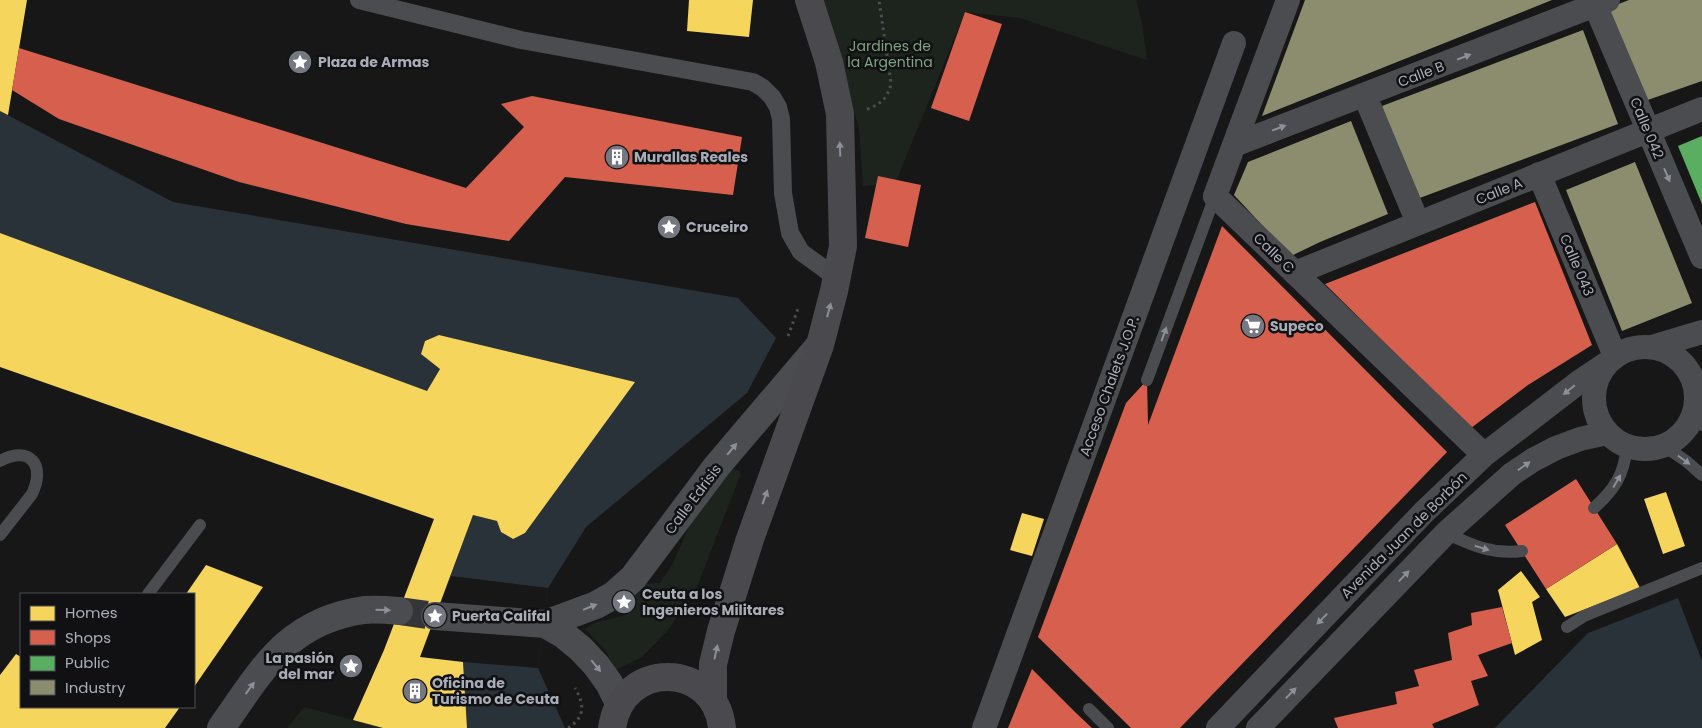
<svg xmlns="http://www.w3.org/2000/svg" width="1702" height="728" viewBox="0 0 1702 728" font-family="Poppins,sans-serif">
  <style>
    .green { fill: #1d241e }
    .water { fill: #2a3239 }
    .pier { fill: #171717 }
    .homes { fill: #f6d55c }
    .shops { fill: #d6604d }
    .public { fill: #5aae61 }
    .industry { fill: #8c8c6e }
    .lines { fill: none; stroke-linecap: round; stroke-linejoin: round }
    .tertiary-tunnel { stroke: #343537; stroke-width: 28; stroke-dasharray: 28 14; stroke-linecap: butt }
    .path { stroke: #4d4e52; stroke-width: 3; stroke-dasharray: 2.5 4; stroke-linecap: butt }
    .service { stroke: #4b4c50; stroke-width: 12 }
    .pedestrian { stroke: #4b4c50; stroke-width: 18 }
    .minor { stroke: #4b4c50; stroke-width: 24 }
    .tertiary { stroke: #4b4c50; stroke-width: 28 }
    .secondary { stroke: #4a4a4e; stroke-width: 28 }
    .oneway { fill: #8c9099 }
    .oneway2 { fill: #8c8f98 }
    .labels { text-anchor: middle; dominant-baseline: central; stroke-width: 5; stroke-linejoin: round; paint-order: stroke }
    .park-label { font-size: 14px; fill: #7fa381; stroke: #111113 }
    .poi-label { font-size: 14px; font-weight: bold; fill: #a8adb8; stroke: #111113; text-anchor: start }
    .street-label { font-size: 14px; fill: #a8adb8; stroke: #111113 }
  </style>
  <rect width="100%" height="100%" fill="#171717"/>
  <path class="green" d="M 816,0 L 1136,0 L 1142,23 L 1147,60 L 1020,18 L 965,12 L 895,184 L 863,186 L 859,127 Z
    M 734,469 L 740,471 L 740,476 L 695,592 L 667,631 L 642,657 L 613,671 L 607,652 L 585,629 C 601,616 617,622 629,612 L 634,584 L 660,583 L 673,563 L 691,522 L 728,471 Z
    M 304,707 L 383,728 L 287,728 Z"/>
  <path class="water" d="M 0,111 L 173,202 L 738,298 L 776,338 L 747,393 L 586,527 L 548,588 L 538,668 L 565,728 L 467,728 L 463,663 L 420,657 L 473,515 L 497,521 L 501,532 L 512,539 L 525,533 L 634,382 L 439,335 L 425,341 L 421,354 L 440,369 L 427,391 L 0,233 Z
    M 1678,598 L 1702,661 L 1702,728 L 1495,728 L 1588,633 Z"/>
  <path class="pier" d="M 451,576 L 548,588 L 538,668 L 463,662 L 420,657 Z"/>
  <path class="homes" d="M 0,0 L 27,0 L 8,115 L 0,111 Z
    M 689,0 L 753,0 L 749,37 L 687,31 Z
    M 0,233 L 427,391 L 440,369 L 421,354 L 425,341 L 439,335 L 635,382 L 525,533 L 513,539 L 501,532 L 497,521 L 473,515 L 420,657 L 463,662 L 467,728 L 383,728 L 353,720 L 384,650 L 434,519 L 0,367 Z
    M 1666,492 L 1685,546 L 1663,554 L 1644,499 Z
    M 1022,513 L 1044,519 L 1032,556 L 1010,550 Z
    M 1617,544 L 1640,588 L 1565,617 L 1546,589 Z
    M 206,565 L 263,587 L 194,687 L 194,594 L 186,594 Z
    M 1521,571 L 1540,597 L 1532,602 L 1542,640 L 1515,655 L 1498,590 Z
    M 16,654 L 21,657 L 21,707 L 180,707 L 165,728 L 0,728 L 0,675 Z"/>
  <path class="shops" d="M 965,12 L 1002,24 L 969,121 L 931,108 Z
    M 19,48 L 466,188 L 524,127 L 501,104 L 532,96 L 742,137 L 733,195 L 565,177 L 509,241 L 406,224 L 239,182 L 59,119 L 12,90 Z
    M 878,176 L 921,185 L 908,247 L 865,238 Z
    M 1535,202 L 1592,345 L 1528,385 L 1471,428 L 1325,284 Z
    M 1222,226 L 1447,452 L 1180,728 L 1131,728 L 1038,637 L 1126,403 L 1147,380 L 1148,425 Z
    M 1576,479 L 1617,544 L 1546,589 L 1505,525 Z
    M 1502,607 L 1512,643 L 1478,655 L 1488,676 L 1471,681 L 1479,705 L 1432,724 L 1434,728 L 1338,728 L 1334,718 L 1397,704 L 1395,692 L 1419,686 L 1414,670 L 1452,660 L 1448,633 L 1472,625 L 1471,613 Z
    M 1032,669 L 1076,713 L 1092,728 L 1008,728 Z"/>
  <path class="public" d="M 1702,136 L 1702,204 L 1678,146 Z"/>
  <path class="industry" d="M 1305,0 L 1552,0 L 1262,116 Z
    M 1629,0 L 1702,0 L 1702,81 L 1642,102 L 1608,8 Z
    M 1583,30 L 1618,124 L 1417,199 L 1382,106 Z
    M 1351,121 L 1388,214 L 1320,242 L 1291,256 L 1234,195 L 1248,162 Z
    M 1635,162 L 1692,303 L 1622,331 L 1566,190 Z"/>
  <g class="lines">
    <path class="tertiary-tunnel" d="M 399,611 L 435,616"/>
    <path class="path" d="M 867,109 C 881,105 889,96 891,83 L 879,0
      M 788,336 L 799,306
      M 568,728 C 585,717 585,705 575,688"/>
    <path class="service" d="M 1147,380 L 1215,196
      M 1695,408 L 1702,425
      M 1664,446 L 1686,461 L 1702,475
      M 0,461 C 30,445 46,465 32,494 L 0,535
      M 1594,508 C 1615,489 1624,475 1627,446
      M 1446,533 C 1471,545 1493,555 1522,551
      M 148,594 L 200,525
      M 1567,627 L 1584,616 L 1702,568
      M 1089,709 L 1108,728"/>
    <path class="pedestrian" d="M 359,0 L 521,40 L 753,82 L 763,88 L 772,97 L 778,107 L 781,119 L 783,193 L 790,233 L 801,252 L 837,278"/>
    <path class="minor" d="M 1288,0 L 1215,196 L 1484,455
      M 1593,0 L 1702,257
      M 1365,96 L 1418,223
      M 1234,145 L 1608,0
      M 1539,174 L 1615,356
      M 1295,273 L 1702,109
      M1594 398a51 51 0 1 1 102 0a51 51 0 1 1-102 0Z
      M 1652,347 L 1702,332
      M 984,728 L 1234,43
      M 1218,728 L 1424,512 L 1484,455 L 1579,382 L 1609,362
      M 1258,728 L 1446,533 L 1512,474 L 1533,460 L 1556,448 L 1580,439 L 1607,433"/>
    <path class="tertiary" d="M 435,616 L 545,624 L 564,635 L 581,649 L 596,665 L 609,683 L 619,703
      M 545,624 L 596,605 L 614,595 L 633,578 L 717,466 L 819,346
      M 221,728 C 262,670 287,621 364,610 C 375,609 388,610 399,611"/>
    <path class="secondary" d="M 713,700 L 713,664 L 721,631 L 750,539 L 820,345 L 834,291 L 843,246 L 840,114 L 829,62 L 809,0
      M 612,728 C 622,659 715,661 722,728"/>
  </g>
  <defs><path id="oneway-solid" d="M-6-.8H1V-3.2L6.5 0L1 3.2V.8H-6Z" transform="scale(1.25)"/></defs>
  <g class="oneway">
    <use href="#oneway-solid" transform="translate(1464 57) rotate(-21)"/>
    <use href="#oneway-solid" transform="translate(1279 128) rotate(-21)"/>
    <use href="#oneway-solid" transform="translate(1667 175) rotate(67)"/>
    <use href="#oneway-solid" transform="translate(1164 334) rotate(-70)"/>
    <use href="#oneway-solid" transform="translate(1569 390) rotate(141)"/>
    <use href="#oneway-solid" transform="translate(732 449) rotate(-50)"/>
    <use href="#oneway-solid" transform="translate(1684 460) rotate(36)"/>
    <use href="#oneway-solid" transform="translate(1524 466) rotate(-35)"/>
    <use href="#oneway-solid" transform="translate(1617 481) rotate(-60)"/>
    <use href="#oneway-solid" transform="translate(1482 548) rotate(17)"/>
    <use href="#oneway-solid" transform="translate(1404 576) rotate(-46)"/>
    <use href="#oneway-solid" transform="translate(590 607) rotate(-22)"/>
    <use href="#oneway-solid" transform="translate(383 610) rotate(1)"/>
    <use href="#oneway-solid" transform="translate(1322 619) rotate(134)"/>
    <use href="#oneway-solid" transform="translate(596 666) rotate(51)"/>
    <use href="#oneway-solid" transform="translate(250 688) rotate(-54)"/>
    <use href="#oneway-solid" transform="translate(1291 693) rotate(-46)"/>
  </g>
  <g class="oneway2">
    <use href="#oneway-solid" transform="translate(840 149) rotate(-92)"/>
    <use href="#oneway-solid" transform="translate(829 310) rotate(-75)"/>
    <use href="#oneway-solid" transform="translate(765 497) rotate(-70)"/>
    <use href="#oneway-solid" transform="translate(716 652) rotate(-78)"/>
  </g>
  <defs>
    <g id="sight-disc" transform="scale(1.25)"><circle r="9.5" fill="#757880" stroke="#111113"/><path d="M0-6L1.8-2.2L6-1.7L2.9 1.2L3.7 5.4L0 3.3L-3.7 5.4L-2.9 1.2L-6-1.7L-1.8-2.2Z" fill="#fff"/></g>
    <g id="building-disc" transform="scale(1.25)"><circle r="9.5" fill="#757880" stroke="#111113"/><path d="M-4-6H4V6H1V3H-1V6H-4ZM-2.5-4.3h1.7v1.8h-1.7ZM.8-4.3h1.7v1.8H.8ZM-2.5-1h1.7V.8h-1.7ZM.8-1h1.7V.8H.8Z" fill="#fff"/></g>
    <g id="supermarket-disc" transform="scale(1.25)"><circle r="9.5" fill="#757880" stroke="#111113"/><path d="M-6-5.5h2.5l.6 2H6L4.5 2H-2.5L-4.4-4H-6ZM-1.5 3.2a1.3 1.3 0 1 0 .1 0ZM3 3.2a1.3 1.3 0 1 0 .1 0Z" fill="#fff"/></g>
  </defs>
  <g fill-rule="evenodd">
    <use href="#sight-disc" x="300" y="62"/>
    <use href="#building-disc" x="617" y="157"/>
    <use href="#sight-disc" x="669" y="227"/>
    <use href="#supermarket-disc" x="1253" y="326"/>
    <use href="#sight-disc" x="624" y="602"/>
    <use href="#sight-disc" x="435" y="616"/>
    <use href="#sight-disc" x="351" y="666"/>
    <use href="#building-disc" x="415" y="691"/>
  </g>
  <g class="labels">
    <g class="park-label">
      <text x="890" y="46">Jardines de<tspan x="890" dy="16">la Argentina</tspan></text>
    </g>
    <g class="poi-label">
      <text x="318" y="62">Plaza de Armas</text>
      <text x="634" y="157">Murallas Reales</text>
      <text x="686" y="227">Cruceiro</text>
      <text x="1270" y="326">Supeco</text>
      <text x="642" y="594">Ceuta a los<tspan x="642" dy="16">Ingenieros Militares</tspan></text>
      <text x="452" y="616">Puerta Califal</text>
      <text x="334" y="658" text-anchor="end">La pasión<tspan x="334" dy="16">del mar</tspan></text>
      <text x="432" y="683">Oficina de<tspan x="432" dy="16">Turismo de Ceuta</tspan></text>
    </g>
    <g class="street-label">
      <text transform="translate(1421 74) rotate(-21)">Calle B</text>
      <text transform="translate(1647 128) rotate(67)">Calle 042</text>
      <text transform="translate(1499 191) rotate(-22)">Calle A</text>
      <text transform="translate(1274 253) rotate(44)">Calle C</text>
      <text transform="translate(1577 265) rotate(67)">Calle 043</text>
      <text transform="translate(1109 386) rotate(-70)">Acceso Chalets J.O.P.</text>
      <text transform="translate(693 499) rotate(-53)">Calle Edrisis</text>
      <text transform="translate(1404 535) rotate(-45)">Avenida Juan de Borbón</text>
    </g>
  </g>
  <rect x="20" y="593" width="175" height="115" fill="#111113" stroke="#4d4f55"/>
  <rect x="30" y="606" width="25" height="15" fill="#f6d55c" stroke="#4d4f55"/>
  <text x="65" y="618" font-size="15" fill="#a8adb8">Homes</text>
  <rect x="30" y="630" width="25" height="15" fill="#d6604d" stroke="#4d4f55"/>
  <text x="65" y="643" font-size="15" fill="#a8adb8">Shops</text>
  <rect x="30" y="656" width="25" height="15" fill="#5aae61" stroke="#4d4f55"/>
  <text x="65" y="668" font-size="15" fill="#a8adb8">Public</text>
  <rect x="30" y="680" width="25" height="15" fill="#8c8c6e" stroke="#4d4f55"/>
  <text x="65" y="693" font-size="15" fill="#a8adb8">Industry</text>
</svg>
